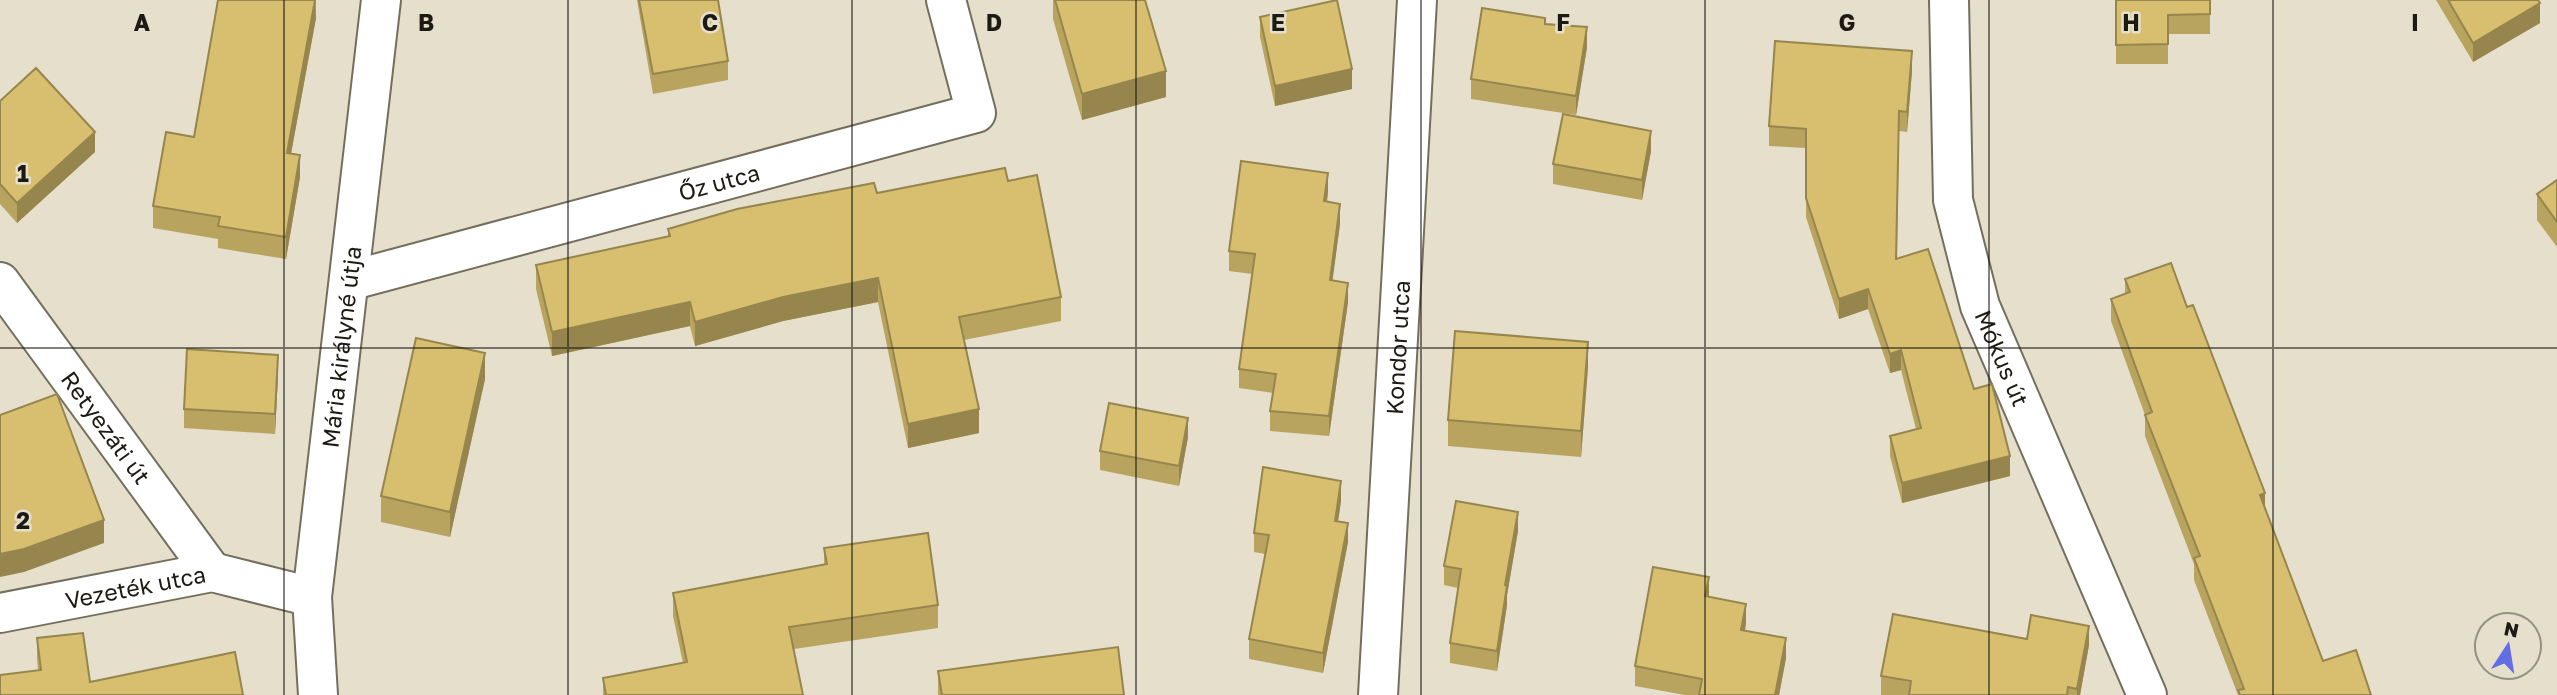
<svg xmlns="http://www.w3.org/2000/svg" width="2557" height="695" viewBox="0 0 2557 695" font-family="'Golos Text',sans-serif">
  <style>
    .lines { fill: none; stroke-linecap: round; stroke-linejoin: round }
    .street-casing { stroke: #746f5d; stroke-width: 42 }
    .street { stroke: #fff; stroke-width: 38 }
    .wall { fill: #b9a45f }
    .shaded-wall { fill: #96864e }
    .building { fill: #d7bf6f; stroke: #96864e; stroke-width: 2 }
    .grid { fill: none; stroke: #1c1a13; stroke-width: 2; stroke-opacity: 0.55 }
    .labels { text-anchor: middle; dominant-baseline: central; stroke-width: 5; stroke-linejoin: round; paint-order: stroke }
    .street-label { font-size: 23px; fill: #1c1a13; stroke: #e5dfcc }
    .grid-label { font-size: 23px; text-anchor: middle; font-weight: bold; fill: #1c1a13; stroke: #e5dfcc; stroke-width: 5; stroke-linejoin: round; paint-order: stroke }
  </style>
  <rect width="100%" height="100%" fill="#e5dfcc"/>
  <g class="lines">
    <g class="street-casing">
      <g id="street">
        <path id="s1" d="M 1949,0 L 1953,200 L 1980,306 L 2147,695"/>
        <path id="s2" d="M 349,281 L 976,113 L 946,0"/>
        <path id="s3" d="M 0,282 L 212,572"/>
        <path id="s4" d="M 0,613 L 212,572 L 312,597"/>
        <path id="s5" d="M 318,695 L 312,597 L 381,0"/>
        <path id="s6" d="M 1378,695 L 1417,0"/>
      </g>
    </g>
    <use href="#street" class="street"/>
  </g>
  <path class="wall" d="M 316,0 L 316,18 L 291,154 L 300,177 L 286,259 L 218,248 L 218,239 L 153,228 L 153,206 L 194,137 Z
    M 637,0 L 718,0 L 728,61 L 728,80 L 653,94 Z
    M 1053,0 L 1145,0 L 1166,97 L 1082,120 L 1053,19 Z
    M 2116,0 L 2210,0 L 2210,34 L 2168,34 L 2168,64 L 2116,64 Z
    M 2436,0 L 2538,0 L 2540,23 L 2473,62 Z
    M 1260,17 L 1352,89 L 1275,106 L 1260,37 Z
    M 1545,24 L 1587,47 L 1576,115 L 1471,99 L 1471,79 Z
    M 1912,71 L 1907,132 L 1899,131 L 1897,259 L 1974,389 L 2010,476 L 1902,503 L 1890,456 L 1890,436 L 1916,429 L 1901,370 L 1890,373 L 1868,309 L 1839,319 L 1806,217 L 1806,148 L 1769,146 L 1769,126 Z
    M 0,101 L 95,152 L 17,223 L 0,204 Z
    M 1651,151 L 1642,200 L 1553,184 L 1553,164 Z
    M 2557,180 L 2557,247 L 2537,220 L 2537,194 Z
    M 1008,181 L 1061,297 L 1061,321 L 964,340 L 979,433 L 908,448 L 878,302 L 783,321 L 695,346 L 690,326 L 552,356 L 536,289 L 536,265 L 668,236 L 668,229 L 877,193 Z
    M 1328,192 L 1327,202 L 1340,224 L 1332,281 L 1348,302 L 1329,436 L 1270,431 L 1270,411 L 1273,393 L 1239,388 L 1239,369 L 1252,274 L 1229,271 L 1229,251 Z
    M 2125,279 L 2187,307 L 2265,508 L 2323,661 L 2371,695 L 2238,695 L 2194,580 L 2194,564 L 2145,436 L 2145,415 L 2111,321 L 2111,299 L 2125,294 Z
    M 1588,367 L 1581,457 L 1448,446 L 1448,420 Z
    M 278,375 L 275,434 L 184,428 L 184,409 Z
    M 485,379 L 450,537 L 381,522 L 381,496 Z
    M 1188,437 L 1179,486 L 1100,470 L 1100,451 Z
    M 1341,501 L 1338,522 L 1348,542 L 1323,673 L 1249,659 L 1249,639 L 1265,554 L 1254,552 L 1254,533 Z
    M 1518,531 L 1507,595 L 1507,605 L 1497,671 L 1450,663 L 1450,643 L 1458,588 L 1444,585 L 1444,566 Z
    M 824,548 L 938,605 L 938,628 L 794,649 L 803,695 L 603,695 L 603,678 L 683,663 L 673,616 L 673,593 L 824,564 Z
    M 1709,597 L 1746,623 L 1745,631 L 1786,658 L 1779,695 L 1685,695 L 1635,686 L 1635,666 Z
    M 37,638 L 90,682 L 0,695 L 38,670 L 37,658 Z
    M 2027,639 L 2089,645 L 2080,695 L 1881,695 L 1881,676 Z
    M 938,671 L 1124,695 L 938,695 Z"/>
  <path class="shaded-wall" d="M 315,0 L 316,18 L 287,175 L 287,153 Z
    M 2540,3 L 2540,23 L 2473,62 L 2473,43 Z
    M 1587,27 L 1587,47 L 1576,115 L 1576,96 Z
    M 1912,51 L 1912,71 L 1907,132 L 1907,112 Z
    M 1352,69 L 1352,89 L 1275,106 L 1275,86 Z
    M 1166,71 L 1166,97 L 1082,120 L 1082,94 Z
    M 1651,131 L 1651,151 L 1642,200 L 1642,180 Z
    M 95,132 L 95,152 L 17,223 L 17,203 Z
    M 300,155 L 300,177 L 286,259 L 286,237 Z
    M 1328,173 L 1328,192 L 1324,221 L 1324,201 Z
    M 1340,204 L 1340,224 L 1330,300 L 1330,280 Z
    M 878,278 L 878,302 L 783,321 L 695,346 L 695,322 L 783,297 Z
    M 1348,283 L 1348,302 L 1329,436 L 1329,416 Z
    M 1868,289 L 1868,309 L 1839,319 L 1839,299 Z
    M 690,302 L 690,326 L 552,356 L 552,332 Z
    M 1588,342 L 1588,367 L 1581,457 L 1581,431 Z
    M 1901,350 L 1901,370 L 1890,373 L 1890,354 Z
    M 485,353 L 485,379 L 450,537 L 450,512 Z
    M 278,355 L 278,375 L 275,434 L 275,414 Z
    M 979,409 L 979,433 L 908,448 L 908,424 Z
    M 1188,418 L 1188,437 L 1179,486 L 1179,466 Z
    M 2010,456 L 2010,476 L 1902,503 L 1902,483 Z
    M 1341,481 L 1341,501 L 1335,541 L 1335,521 Z
    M 2265,493 L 2265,515 L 2260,495 Z
    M 1518,512 L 1518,531 L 1507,595 L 1507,605 L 1497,671 L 1497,651 L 1505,585 Z
    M 104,520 L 104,543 L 24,572 L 0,577 L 0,554 Z
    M 1348,523 L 1348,542 L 1323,673 L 1323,653 Z
    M 1709,577 L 1709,597 L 1705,596 Z
    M 1746,604 L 1746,623 L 1741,650 L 1741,630 Z
    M 2089,626 L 2089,645 L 2080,695 L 2077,695 L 2077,689 Z
    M 1786,638 L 1786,658 L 1779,695 L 1775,695 Z"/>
  <path class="building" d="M 218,0 L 315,0 L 287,153 L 300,155 L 286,237 L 218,226 L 220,217 L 153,206 L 166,132 L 194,137 Z
    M 639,0 L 718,0 L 728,61 L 653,74 Z
    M 1055,0 L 1145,0 L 1166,71 L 1082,94 Z
    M 1337,0 L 1352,69 L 1275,86 L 1260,17 Z
    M 2116,0 L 2210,0 L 2210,14 L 2168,15 L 2168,44 L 2116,45 Z
    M 2448,0 L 2538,0 L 2540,3 L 2473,43 Z
    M 1482,8 L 1545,18 L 1545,24 L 1587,27 L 1576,96 L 1471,79 Z
    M 1775,41 L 1912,51 L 1907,112 L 1899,111 L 1896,259 L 1928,249 L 1974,389 L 1992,384 L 2010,456 L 1902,483 L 1890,436 L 1921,428 L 1901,350 L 1890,354 L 1868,289 L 1839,299 L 1806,198 L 1806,129 L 1769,126 Z
    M 36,68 L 95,132 L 17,203 L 0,184 L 0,101 Z
    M 1563,114 L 1651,131 L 1642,180 L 1553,164 Z
    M 1241,161 L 1328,173 L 1324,201 L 1340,204 L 1330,280 L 1348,283 L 1329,416 L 1270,411 L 1276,374 L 1239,369 L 1255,254 L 1229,251 Z
    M 1005,168 L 1008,181 L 1037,175 L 1061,297 L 959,317 L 979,409 L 908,424 L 878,278 L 783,297 L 695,322 L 690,302 L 552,332 L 536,265 L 670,236 L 668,229 L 737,209 L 874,183 L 877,193 Z
    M 2557,180 L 2557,222 L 2537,194 Z
    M 2171,263 L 2187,307 L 2193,305 L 2265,493 L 2260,495 L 2323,661 L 2356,650 L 2371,695 L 2240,695 L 2238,690 L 2244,689 L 2194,558 L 2200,556 L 2145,415 L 2152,412 L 2111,299 L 2130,292 L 2125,279 Z
    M 1455,331 L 1588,342 L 1581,431 L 1448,420 Z
    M 416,338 L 485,353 L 450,512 L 381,496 Z
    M 187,349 L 278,355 L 275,414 L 184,409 Z
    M 57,394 L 104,520 L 24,549 L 0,554 L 0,415 Z
    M 1109,403 L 1188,418 L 1179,466 L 1100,451 Z
    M 1263,467 L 1341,481 L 1335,521 L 1348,523 L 1323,653 L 1249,639 L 1269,535 L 1254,533 Z
    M 1456,501 L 1518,512 L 1505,585 L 1507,586 L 1497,651 L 1450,643 L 1461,569 L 1444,566 Z
    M 928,533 L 938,605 L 789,627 L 803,695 L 606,695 L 603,678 L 687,662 L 673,593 L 827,564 L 824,548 Z
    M 1653,567 L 1709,577 L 1705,596 L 1746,604 L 1741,630 L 1786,638 L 1775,695 L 1699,695 L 1702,679 L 1635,666 Z
    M 1893,614 L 2027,639 L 2031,615 L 2089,626 L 2077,689 L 2068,687 L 2067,695 L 1909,695 L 1911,681 L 1881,676 Z
    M 83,633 L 90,682 L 235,652 L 243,695 L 0,695 L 0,675 L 41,670 L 37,638 Z
    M 1118,647 L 1124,695 L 942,695 L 938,671 Z"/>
  <path class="grid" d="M 284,0 L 284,695M 568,0 L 568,695M 852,0 L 852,695M 1136,0 L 1136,695M 1421,0 L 1421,695M 1705,0 L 1705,695M 1989,0 L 1989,695M 2273,0 L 2273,695M 0,348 L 2557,348"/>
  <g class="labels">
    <g class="street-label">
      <text stroke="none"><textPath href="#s2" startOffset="383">Őz utca</textPath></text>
      <text stroke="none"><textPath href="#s5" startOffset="350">Mária királyné útja</textPath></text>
      <text stroke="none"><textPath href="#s6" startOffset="348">Kondor utca</textPath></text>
      <text stroke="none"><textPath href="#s1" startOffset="366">Mókus út</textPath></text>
      <text stroke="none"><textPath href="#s3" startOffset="180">Retyezáti út</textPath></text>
      <text stroke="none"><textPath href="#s4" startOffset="138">Vezeték utca</textPath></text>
    </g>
  </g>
  <g class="grid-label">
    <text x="142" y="31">A</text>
    <text x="426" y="31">B</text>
    <text x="710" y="31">C</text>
    <text x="994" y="31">D</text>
    <text x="1278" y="31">E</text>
    <text x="1563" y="31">F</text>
    <text x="1847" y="31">G</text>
    <text x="2131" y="31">H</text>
    <text x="2415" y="31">I</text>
    <text x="23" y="182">1</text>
    <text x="23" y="529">2</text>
  </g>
  <g transform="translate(2508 646) rotate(12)"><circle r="33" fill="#e5dfcc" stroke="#959082" stroke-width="2"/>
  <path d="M0-5L12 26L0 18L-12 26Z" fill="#636de5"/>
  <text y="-10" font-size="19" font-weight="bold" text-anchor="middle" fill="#1c1a13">N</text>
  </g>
</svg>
